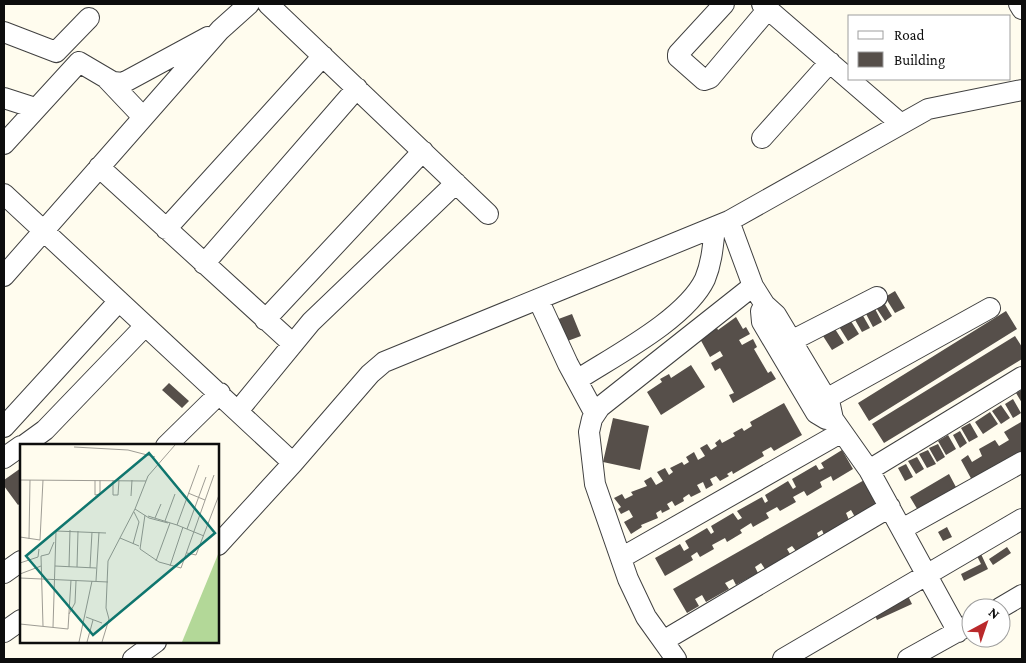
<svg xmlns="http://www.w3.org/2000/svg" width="1026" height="663" viewBox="0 0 1026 663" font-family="'Crimson Pro',serif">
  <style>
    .building { fill: #564f4a }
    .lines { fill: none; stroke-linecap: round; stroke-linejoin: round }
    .minor-casing { stroke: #404040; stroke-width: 22 }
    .minor { stroke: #fff; stroke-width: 20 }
    .inset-road { fill: none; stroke: #9e9c94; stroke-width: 1 }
    .view { fill: #0f766e; fill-opacity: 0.15; stroke: #0f766e; stroke-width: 2.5 }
    .inset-edge { fill: none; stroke: #0d0d0d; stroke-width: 2.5 }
  </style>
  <rect width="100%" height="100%" fill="#fffcee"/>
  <path class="building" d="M 895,291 L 905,308 L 895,313 L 885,297 Z
    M 883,301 L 892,316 L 885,321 L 875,306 Z
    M 874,307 L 882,322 L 873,327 L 865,312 Z
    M 1006,311 L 1017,329 L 869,421 L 858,403 Z
    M 572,314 L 581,336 L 562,343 L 553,321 Z
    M 862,314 L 870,328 L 862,332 L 854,318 Z
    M 736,317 L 743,329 L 746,327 L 750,334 L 739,340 L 742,345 L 753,339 L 757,347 L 754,349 L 768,373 L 771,371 L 776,379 L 733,403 L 729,395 L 734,393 L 720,368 L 715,371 L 711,363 L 723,356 L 720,351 L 710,357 L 699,337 L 717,328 L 718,330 Z
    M 849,318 L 859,334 L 848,341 L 838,325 Z
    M 835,329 L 844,343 L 832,350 L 823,336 Z
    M 1015,336 L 1022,347 L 1022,359 L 884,443 L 872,424 Z
    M 691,365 L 705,387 L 661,415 L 647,392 L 662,382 L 660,379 L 669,374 L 671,378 Z
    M 169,383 L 189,401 L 182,408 L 162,390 Z
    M 1022,390 L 1022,403 L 1016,393 Z
    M 1013,399 L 1021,413 L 1013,418 L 1005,404 Z
    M 784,403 L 802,435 L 774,451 L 771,447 L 762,452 L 764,456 L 733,474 L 732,471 L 727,474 L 729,476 L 720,481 L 716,476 L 710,479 L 713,485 L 706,489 L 703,482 L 697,485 L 701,492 L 691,497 L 689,494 L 683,498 L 684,501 L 675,506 L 672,501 L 667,504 L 670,509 L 662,513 L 661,510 L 656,513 L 658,518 L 641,525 L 642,527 L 631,534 L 624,522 L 633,517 L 629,510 L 621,514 L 618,509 L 621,507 L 614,498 L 622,494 L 625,499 L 633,495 L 631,492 L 647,486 L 644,481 L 651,477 L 656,485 L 663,481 L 657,472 L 665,468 L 669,475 L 673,472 L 670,468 L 682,462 L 684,465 L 689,462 L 686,457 L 694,452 L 698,460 L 705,456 L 700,448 L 707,444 L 711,450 L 717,446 L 715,443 L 720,439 L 722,443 L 735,436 L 733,433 L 742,428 L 744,431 L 752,426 L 750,422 Z
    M 1001,405 L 1010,418 L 1001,424 L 992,411 Z
    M 990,412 L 998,424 L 983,434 L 975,422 Z
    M 613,418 L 649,426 L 640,470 L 603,462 Z
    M 1021,422 L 1022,453 L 973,482 L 961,460 L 968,455 L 972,462 L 982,456 L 979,449 L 995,440 L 999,446 L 1009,440 L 1004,432 Z
    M 970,423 L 978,437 L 969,442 L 961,428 Z
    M 960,431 L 967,443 L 960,448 L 953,435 Z
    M 948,435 L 956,449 L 946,455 L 938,441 Z
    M 938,444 L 945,457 L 937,462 L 929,448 Z
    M 842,450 L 853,469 L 833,481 L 831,476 L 820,482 L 822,487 L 807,496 L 804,491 L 793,497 L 796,502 L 780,511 L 777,507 L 766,513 L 769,518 L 753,527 L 751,523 L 740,530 L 742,533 L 727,542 L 725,538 L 712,545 L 714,549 L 700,557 L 697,552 L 691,556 L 693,560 L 665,576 L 655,558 L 680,544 L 684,551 L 689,548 L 685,541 L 707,528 L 711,534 L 714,532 L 711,526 L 733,513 L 738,520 L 742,518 L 737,511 L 762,497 L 765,503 L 768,501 L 765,495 L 788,481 L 793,489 L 796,487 L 792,479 L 816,465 L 819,470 L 824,468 L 821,463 Z
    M 928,450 L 936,464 L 927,468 L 919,454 Z
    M 917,457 L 924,469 L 916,474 L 908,461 Z
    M 906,464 L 913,477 L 905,481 L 898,468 Z
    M 21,468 L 21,503 L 18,505 L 4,486 L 4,480 Z
    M 949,474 L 957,489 L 919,512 L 910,497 Z
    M 866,479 L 880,503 L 855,517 L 851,510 L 846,513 L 849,520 L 824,535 L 822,530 L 817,533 L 819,538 L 796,551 L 792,546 L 787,549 L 790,554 L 765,569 L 761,563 L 755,567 L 758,573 L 736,585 L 733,579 L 725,583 L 729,589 L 706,602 L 702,595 L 695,599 L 699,606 L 687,613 L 673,589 Z
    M 947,527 L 952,537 L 943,541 L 938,532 Z
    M 1007,547 L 1011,553 L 993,565 L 989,559 Z
    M 981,554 L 988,569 L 964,581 L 961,574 L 981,564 L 977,556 Z
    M 907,594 L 912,604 L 877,620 L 872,609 Z"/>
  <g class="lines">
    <g class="minor-casing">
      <path id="minor" d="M 268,4 L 488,214
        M 724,4 L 678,54 L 678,57 L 704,80 L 710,78 L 768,9
        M 762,4 L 901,124
        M 1019,4 L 1022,9
        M 4,32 L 56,52 L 89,18
        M 107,79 L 143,117
        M 4,98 L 35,108
        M 762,138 L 830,62
        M 4,144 L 79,62 L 113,82 L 123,83 L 208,37
        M 99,167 L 293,344
        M 4,194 L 293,463
        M 729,221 L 753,286 L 765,305 L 776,315 L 830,405 L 833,419 L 869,470 L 1022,377
        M 166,229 L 323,56
        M 204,264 L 357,88
        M 4,276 L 220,30 L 249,4
        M 538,299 L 568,364 L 595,414
        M 765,305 L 761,311 L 762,322 L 816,413 L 826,419 L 833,419
        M 265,320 L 423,151
        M 791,341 L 877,297
        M 577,380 C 614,356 686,319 705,279 C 712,262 713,245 715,227
        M 826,399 L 990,308
        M 238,411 L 311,322 L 456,183
        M 4,427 L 119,301
        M 23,446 L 45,430 L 145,326
        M 166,446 L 220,393
        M 4,458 L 21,446
        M 869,470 L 958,632
        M 902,529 L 1022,462
        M 218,545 L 293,463 L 370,374 L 384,362 L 729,221 L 928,109 L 1022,90
        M 621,558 L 842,432
        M 4,573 L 21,561
        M 1000,608 L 1022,595
        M 4,632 L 21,620
        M 663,641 L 890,507
        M 133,659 L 156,642
        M 676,659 L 646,617 L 628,579 L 595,484 L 589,432 L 592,419 L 600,407 L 753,286
        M 783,659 L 1022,519
        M 908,659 L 971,624"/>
    </g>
    <use href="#minor" class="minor"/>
  </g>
  <g transform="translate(20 444)">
    <rect width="199" height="199" fill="#fffcee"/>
    <path d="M 199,108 L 199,198 L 162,198 Z" fill="#b3d898"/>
    <path class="inset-road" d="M 54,3 L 108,6 L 135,13M 0,36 L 126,37M 75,36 L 75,51 L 80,50 L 80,36M 93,36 L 93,51 L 98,51 L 99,36M 168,49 L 185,56M 111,52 L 112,36M 115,65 L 129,74 L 148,79M 125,71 L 120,105 L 139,118 L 161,124 L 194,31M 128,72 L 157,81 L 179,21M 135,74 L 141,60M 145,77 L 155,50M 157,81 L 184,92M 167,85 L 186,33M 0,93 L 20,96 L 23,36M 100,94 L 119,102M 9,95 L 10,36M 113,100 L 119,78 L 114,68M 167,109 L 176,111 L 199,51M 136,117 L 150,79M 0,119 L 18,113 L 19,105M 35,122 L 76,124M 150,122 L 163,83M 49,123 L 50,86M 57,123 L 58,87M 70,124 L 72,88M 0,130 L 21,122M 0,134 L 88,138M 76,137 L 79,88M 49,170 L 55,159 L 56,137M 66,173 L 82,179M 0,180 L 48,185 L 51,136M 23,182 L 21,112 L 29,110 L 34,98M 33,183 L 36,87 L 86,89M 59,198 L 72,137M 67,198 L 73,176M 82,198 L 89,175 L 86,164 L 88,117 L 115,65 L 128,32 L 155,1"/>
    <path class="view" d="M 129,9 L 195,89 L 73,191 L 6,112 Z"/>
    <rect width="199" height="199" class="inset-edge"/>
  </g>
  <rect width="1026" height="663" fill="none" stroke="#0d0d0d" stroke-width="10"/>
  <rect x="848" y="15" width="162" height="65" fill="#ffffff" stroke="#9e9e9e"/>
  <rect x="858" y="31" width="25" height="8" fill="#ffffff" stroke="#9e9e9e"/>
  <text x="894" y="40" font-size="15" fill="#0d0d0d">Road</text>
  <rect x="858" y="52" width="25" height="15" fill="#564f4a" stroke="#9e9e9e"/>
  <text x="894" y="65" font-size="15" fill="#0d0d0d">Building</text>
  <g transform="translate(986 623) rotate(40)"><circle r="24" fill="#ffffff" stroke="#9e9e9e"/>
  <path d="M0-4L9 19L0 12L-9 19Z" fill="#ba292b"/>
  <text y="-8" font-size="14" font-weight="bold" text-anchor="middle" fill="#0d0d0d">N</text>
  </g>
</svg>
